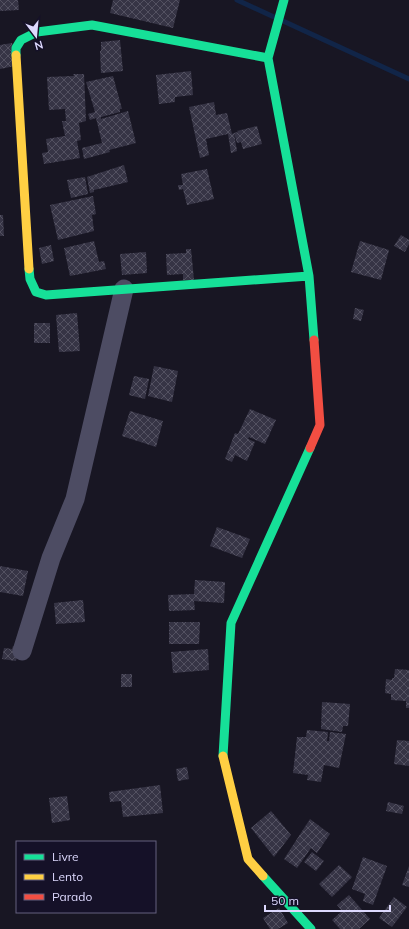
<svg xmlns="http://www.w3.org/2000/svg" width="409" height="929" viewBox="0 0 409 929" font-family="Mulish,sans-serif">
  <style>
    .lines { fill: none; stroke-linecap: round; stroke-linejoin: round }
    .stream { stroke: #112548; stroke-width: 5 }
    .building { fill: url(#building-cross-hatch) }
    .street { stroke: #4d4c63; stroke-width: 19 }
    .fast { stroke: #16e098; stroke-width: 9 }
    .slow { stroke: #ffcf43; stroke-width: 9 }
    .jam { stroke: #f24e42; stroke-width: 9 }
  </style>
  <defs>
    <pattern id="building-cross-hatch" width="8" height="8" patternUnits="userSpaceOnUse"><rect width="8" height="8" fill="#363445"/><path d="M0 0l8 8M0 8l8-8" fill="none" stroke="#535161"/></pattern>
  </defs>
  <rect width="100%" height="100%" fill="#181623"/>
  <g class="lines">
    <path class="stream" d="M 237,0 L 274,17
      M 283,21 L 409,79"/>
  </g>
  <path class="building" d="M 0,0 L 18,0 L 19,10 L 0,11 Z
    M 113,0 L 180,0 L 173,28 L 110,13 Z
    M 120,40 L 123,71 L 101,73 L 100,51 L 101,51 L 101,42 Z
    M 12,43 L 15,66 L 0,69 L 0,45 Z
    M 191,71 L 193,95 L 175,97 L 175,102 L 159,104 L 156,75 Z
    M 73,74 L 84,74 L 86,121 L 79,123 L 81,140 L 77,141 L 80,158 L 44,164 L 42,153 L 48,152 L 46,139 L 65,136 L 62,121 L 66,121 L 65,109 L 49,110 L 47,77 L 74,76 Z
    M 113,76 L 122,109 L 120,109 L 120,112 L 101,117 L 101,119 L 128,111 L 136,143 L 109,150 L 110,152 L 84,159 L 82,148 L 102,143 L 96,118 L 90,120 L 88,114 L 95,112 L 86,82 Z
    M 214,102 L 216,115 L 227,113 L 232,134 L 234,133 L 237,151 L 231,153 L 228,134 L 206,139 L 209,155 L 200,158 L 189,107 Z
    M 257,126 L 262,144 L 243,149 L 241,142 L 237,143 L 234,133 L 238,132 L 237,131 Z
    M 124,165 L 128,182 L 94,190 L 94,192 L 90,193 L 87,177 Z
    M 207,169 L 214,199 L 187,205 L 183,189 L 179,190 L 178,185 L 183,185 L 181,174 Z
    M 85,177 L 88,194 L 71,198 L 67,180 Z
    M 93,196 L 96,214 L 92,215 L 94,231 L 58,240 L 50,205 Z
    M 0,215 L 3,215 L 4,236 L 0,236 Z
    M 401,235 L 409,240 L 409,244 L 405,252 L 394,246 Z
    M 94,241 L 99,262 L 104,261 L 106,269 L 70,276 L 64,248 Z
    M 360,241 L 389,250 L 381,280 L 351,272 Z
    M 51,245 L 54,261 L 42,264 L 39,248 Z
    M 186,249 L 191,249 L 194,280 L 183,280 L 183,274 L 167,275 L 166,254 L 186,253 Z
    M 146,252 L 147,273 L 122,275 L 120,254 Z
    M 355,308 L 364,310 L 361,321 L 353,319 Z
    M 77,313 L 80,351 L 59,352 L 56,315 Z
    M 34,323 L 50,323 L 50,343 L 34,343 Z
    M 154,366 L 178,371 L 172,402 L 148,396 Z
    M 134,376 L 149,379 L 145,399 L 129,395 Z
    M 250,409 L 276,420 L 265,444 L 249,437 L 248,439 L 255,442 L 247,461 L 235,455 L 232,462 L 225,459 L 235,433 L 238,434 Z
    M 130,411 L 163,421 L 156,447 L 122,436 Z
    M 217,527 L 250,539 L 242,558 L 210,546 Z
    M 0,566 L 28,571 L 23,596 L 0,592 Z
    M 195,580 L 225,582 L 224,603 L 194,601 L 195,610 L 169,611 L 168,595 L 194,594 Z
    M 83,600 L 85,622 L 56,624 L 54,603 Z
    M 169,622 L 200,622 L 199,644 L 169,644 Z
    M 13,646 L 19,648 L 16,661 L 2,659 L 4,648 L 12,649 Z
    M 208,649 L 209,670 L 173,673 L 171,652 Z
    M 395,669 L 409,670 L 409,708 L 406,708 L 406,701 L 391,700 L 391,694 L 385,693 L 386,679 L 392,680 L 392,678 L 394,678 Z
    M 121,674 L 132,674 L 132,687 L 121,687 Z
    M 322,702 L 350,704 L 348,726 L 343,726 L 342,732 L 321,729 Z
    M 307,730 L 328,732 L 327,741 L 329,741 L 330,732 L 346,734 L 339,768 L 324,765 L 321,782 L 307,780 L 308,775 L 293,773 L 297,737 L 306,737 Z
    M 397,740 L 409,741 L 409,766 L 394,764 Z
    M 187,767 L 189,779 L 178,781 L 176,769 Z
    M 160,785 L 163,813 L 123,817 L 121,801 L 110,802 L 109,792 Z
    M 67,796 L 70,820 L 52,823 L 49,798 Z
    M 388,802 L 404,806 L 402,814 L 386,811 Z
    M 271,811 L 291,835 L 274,857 L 251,828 Z
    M 310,819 L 330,834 L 317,853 L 311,848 L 297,868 L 284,859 Z
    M 312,852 L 324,861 L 316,871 L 304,862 Z
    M 363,857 L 387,866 L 373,905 L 363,901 L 365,894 L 352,889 Z
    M 339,865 L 352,877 L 332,897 L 319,884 Z
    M 409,866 L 409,887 L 402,885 Z
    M 349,895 L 370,919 L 359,929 L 340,929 L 332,920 L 342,911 L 337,905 Z
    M 394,897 L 407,907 L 392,927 L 379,918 Z
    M 279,908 L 288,923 L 278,929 L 270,929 L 263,918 Z"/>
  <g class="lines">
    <path class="street" d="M 22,651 L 51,558 L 75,499 L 124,289"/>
    <path class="fast" d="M 284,0 L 268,58 L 309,276 L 314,340
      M 16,55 L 16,48 L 21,40 L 37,32 L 92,25 L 268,58
      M 29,269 L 30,279 L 36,292 L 46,295 L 309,276
      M 223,756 L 231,623 L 310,448
      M 263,876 L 311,929"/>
    <path class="slow" d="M 16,55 L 29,269
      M 223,756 L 248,859 L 263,876"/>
    <path class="jam" d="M 310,448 L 320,425 L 314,340"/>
  </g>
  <rect x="16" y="841" width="140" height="72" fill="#151128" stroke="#65617e"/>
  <rect x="24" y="854" width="20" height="6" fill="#16e098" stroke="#65617e"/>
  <text x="52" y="861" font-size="12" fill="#ddd9fe">Livre</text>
  <rect x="24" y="874" width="20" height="6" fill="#ffcf43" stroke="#65617e"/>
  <text x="52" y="881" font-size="12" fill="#ddd9fe">Lento</text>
  <rect x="24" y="894" width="20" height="6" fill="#f24e42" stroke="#65617e"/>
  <text x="52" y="901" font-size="12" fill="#ddd9fe">Parado</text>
  <g transform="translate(36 36) rotate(164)" stroke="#151128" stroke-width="3" paint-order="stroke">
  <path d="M0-3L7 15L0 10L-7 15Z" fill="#ddd9fe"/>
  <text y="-6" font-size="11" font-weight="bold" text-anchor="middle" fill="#ddd9fe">N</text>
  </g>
  <path d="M265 905v6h125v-6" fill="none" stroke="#ddd9fe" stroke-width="2"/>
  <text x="271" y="905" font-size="12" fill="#ddd9fe" stroke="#151128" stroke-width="3" paint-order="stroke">50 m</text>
</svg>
